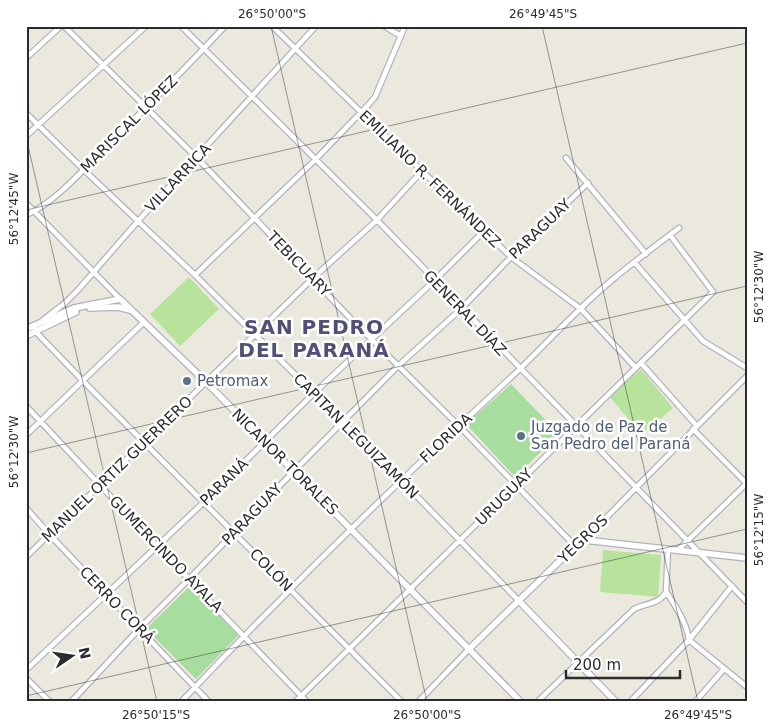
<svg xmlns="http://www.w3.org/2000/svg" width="773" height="728" viewBox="0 0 773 728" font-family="'DejaVu Sans',sans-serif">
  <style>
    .green { fill: #a8dda0 }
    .pitch { fill: #b7e39d }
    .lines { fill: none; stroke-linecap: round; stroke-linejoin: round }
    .minor-casing { stroke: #b2b2bd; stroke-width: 7 }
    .tertiary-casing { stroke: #b2b2bd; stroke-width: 8 }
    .minor { stroke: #fff; stroke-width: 4.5 }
    .tertiary { stroke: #fff; stroke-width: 5.5 }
    .ticks { fill: none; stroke: #2b2b2b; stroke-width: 1; stroke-opacity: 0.45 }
    .service-dot { fill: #5c6f8a; stroke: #fff; stroke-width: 2 }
    .labels { text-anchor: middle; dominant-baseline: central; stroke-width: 5; stroke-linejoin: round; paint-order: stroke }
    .street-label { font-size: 15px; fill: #2b2b2b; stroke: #fff }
    .service-label { font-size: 15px; fill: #4e5e75; stroke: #fff; text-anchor: start }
    .district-label { font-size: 20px; font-weight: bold; letter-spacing: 1px; fill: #504f78; stroke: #fff }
    .neatline { fill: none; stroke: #2b2b2b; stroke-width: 2 }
    .ticks-label { font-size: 12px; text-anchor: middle; fill: #2b2b2b }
  </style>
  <rect width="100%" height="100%" fill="#ebe9de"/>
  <path class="green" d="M 511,384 L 559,434 L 515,477 L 466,424 Z
    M 191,585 L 238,636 L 196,679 L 146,629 Z"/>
  <path class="pitch" d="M 189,277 L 219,309 L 180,346 L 150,314 Z
    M 641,369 L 673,408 L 642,435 L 609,396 Z
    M 603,550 L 661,555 L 658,597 L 600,592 Z"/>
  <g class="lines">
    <g class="minor-casing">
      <path id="minor" d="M 64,26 L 197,158 L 352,320 L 459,426 L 575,546
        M 181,26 L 377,220 L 747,602
        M 272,26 L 511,257 L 581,309 L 636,368
        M 384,26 L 401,36
        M 26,58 L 61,26
        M 26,113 L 84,170 L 195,275 L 401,480 L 519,601
        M 26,136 L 146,26
        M 566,158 L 646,254
        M 26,203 L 120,299
        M 26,215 C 53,204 81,172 102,151 C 144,110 185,69 225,26
        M 635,263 L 703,341 L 747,368
        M 195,275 L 315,160 L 368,105 L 375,97 L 405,26
        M 43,320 L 65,303 L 78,290 L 138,221 L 316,26
        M 35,329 L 35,331 L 83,381 L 402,702
        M 641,363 L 696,425
        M 26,406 L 157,546 L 307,702
        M 693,429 L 747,484
        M 26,435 L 144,322
        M 26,508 L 49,534 L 209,702
        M 584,540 L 747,376
        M 678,550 L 747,483
        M 26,557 L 313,278 L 377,220 L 422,171
        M 666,592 C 676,606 687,623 689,640 L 747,687
        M 26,670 L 204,502 L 313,394 L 434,281 L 485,230
        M 26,678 L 50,702
        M 71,702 L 139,629 L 189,579 L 294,471 L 399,365 L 461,309 L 511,257 L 588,183
        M 181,702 C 286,591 395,484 507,381 C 541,350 570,316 605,286 C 628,266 654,247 679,228
        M 295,702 L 713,292 L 670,235
        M 418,702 L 469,649
        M 537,702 L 634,609 C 646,603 660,604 666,592 L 668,549
        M 630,702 L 689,640 L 732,586
        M 695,702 L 724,669"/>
    </g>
    <g class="tertiary-casing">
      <path id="tertiary" d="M 90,308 L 118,307 L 130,310
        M 26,329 L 74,308 L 120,299 L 207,383 L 521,702
        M 26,336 L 76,312
        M 519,601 L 616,702
        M 469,649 L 575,546 L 584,540 L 747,558"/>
    </g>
    <use href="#minor" class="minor"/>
    <use href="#tertiary" class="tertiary"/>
  </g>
  <path class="ticks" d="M 271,26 L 427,702M 542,26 L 698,702M 26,137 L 157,702M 26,210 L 747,43M 26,453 L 747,286M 26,696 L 747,529"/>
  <g class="service-dot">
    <circle cx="187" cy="381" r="5"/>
    <circle cx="521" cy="436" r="5"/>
  </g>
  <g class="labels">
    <g class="street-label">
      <text transform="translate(129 124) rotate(-45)">MARISCAL LÓPEZ</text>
      <text transform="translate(178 178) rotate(-47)">VILLARRICA</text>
      <text transform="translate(430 179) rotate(44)">EMILIANO R. FERNÁNDEZ</text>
      <text transform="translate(540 229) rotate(-44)">PARAGUAY</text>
      <text transform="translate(299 264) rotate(46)">TEBICUARY</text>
      <text transform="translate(465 313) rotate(46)">GENERAL DÍAZ</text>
      <text transform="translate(356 436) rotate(45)">CAPITAN LEGUIZAMÓN</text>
      <text transform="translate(446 438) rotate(-43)">FLORIDA</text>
      <text transform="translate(285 462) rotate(45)">NICANOR TORALES</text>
      <text transform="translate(117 469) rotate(-44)">MANUEL ORTIZ GUERRERO</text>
      <text transform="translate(224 482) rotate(-44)">PARANÁ</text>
      <text transform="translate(504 497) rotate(-45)">URUGUAY</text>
      <text transform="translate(252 514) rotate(-46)">PARAGUAY</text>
      <text transform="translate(583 539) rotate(-44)">YEGROS</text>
      <text transform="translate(166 554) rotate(46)">GUMERCINDO AYALA</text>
      <text transform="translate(271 570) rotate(45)">COLÓN</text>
      <text transform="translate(117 605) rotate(46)">CERRO CORÁ</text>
    </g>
    <g class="service-label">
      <text x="197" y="381">Petromax</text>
      <text x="531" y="427">Juzgado de Paz de<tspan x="531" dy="17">San Pedro del Paraná</tspan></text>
    </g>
    <g class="district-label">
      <text x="314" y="327">SAN PEDRO<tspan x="314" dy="23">DEL PARANÁ</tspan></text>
    </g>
  </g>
  <rect width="773" height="728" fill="none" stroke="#ffffff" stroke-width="55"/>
  <g transform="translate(72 656) rotate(77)" stroke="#ffffff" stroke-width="4" paint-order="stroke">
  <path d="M0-4L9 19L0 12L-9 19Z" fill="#2b2b2b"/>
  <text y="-8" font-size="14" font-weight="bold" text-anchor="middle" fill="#2b2b2b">N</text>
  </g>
  <path d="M566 670v8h114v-8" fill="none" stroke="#2b2b2b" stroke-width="2.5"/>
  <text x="573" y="670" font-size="15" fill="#2b2b2b" stroke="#ffffff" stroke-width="4" paint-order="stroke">200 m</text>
  <rect x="28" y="28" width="718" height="672" class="neatline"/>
  <g class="ticks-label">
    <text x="272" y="18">26°50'00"S</text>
    <text x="543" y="18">26°49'45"S</text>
    <text transform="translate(14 209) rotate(-90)" y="4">56°12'45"W</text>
    <text transform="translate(759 287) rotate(-90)" y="4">56°12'30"W</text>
    <text transform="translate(14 452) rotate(-90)" y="4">56°12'30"W</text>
    <text transform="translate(759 530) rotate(-90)" y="4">56°12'15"W</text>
    <text x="156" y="719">26°50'15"S</text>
    <text x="427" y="719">26°50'00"S</text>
    <text x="698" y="719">26°49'45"S</text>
  </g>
</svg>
